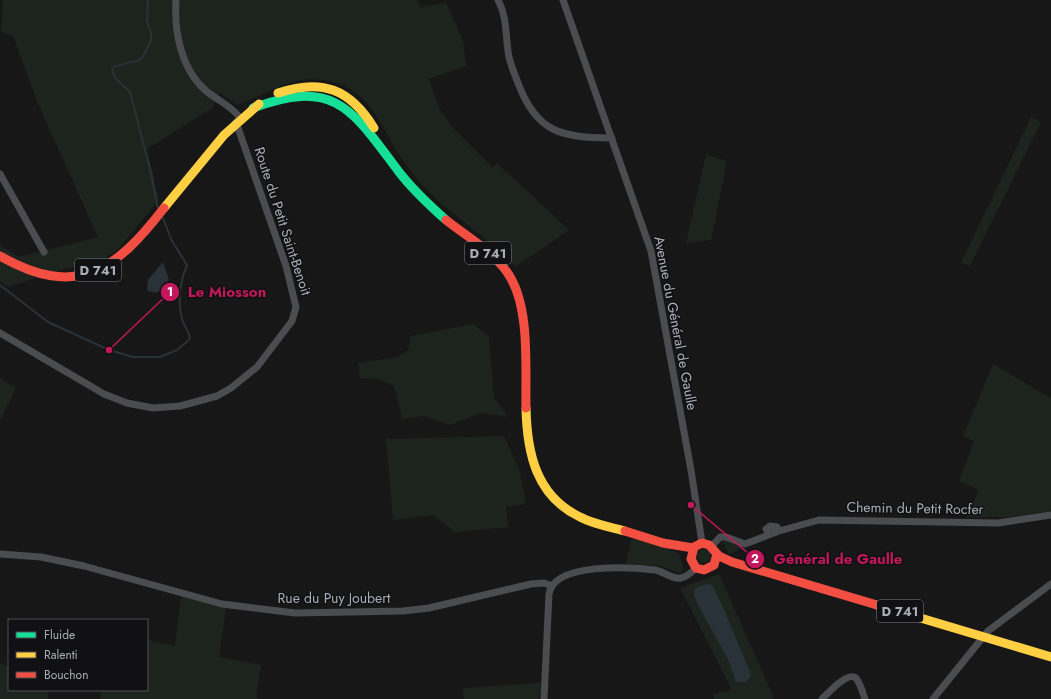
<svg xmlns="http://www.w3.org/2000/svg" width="1051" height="699" viewBox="0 0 1051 699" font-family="Jost,sans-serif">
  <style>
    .green { fill: #1d241e }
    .water { fill: #2a3239 }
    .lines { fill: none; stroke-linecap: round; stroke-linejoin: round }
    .stream { stroke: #2a3239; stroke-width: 2 }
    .street { stroke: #4b4c50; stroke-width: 7 }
    .fast { stroke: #16e098; stroke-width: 9 }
    .slow { stroke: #ffcf43; stroke-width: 9 }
    .jam { stroke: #f24e42; stroke-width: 9 }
    .labels { text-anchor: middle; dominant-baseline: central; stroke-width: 3; stroke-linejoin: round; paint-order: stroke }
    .shield { fill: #111113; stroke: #7b7e86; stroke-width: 1 }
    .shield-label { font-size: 13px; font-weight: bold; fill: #a8adb8 }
    .street-label { font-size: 14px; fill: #a8adb8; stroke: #111113 }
    .leader { fill: none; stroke: #c2185b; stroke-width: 1.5 }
    .callout-dot { fill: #c2185b; stroke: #111113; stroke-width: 1.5 }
    .mark-label { font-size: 12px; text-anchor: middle; font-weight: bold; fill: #fff }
    .callout-label { font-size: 15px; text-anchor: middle; font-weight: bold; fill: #c2185b; stroke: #111113; stroke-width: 3; stroke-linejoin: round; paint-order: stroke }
  </style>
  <rect width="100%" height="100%" fill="#171717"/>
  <path class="green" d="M 3,0 L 418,0 L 420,7 L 446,3 L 463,40 L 466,66 L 429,79 L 439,108 L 452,127 L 493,168 L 497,163 L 569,230 L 515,267 C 489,237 454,218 426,189 C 419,181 411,172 405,163 C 383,133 373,92 333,82 C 321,79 309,78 297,81 C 276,86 257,98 237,105 L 220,93 L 212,108 L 147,149 L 159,200 L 119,248 L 101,262 L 60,270 L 8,287 L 0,281 L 0,245 L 19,257 L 98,237 L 39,106 L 13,36 L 1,32 Z
    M 1031,117 L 1041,122 L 970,266 L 961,263 Z
    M 706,155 L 727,161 L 711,240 L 686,243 Z
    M 473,324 L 489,337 L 494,398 L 508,417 L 481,413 L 450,425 L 424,416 L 402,419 L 394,386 L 378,379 L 360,378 L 358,363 L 398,357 L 408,350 L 411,336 Z
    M 993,364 L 1051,398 L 1051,511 L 1011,517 L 966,517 L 979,490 L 959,481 L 974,441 L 963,436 Z
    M 0,378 L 16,388 L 0,421 Z
    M 504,436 L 519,469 L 526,504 L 506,507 L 508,527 L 455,532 L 433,515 L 393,520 L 386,439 Z
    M 634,538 L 661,546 L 679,554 L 684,570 L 678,573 L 661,566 L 626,564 L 631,540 Z
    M 725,540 L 744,547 L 729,554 L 722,541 Z
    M697 556a7 7 0 1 1 14 0a7 7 0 1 1-14 0Z
    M 719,574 L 771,691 L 773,699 L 714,699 L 713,694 L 732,690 L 680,588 Z
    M 181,596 L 226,608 L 219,657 L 261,665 L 256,696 L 260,699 L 100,699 L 102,690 L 147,690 L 147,640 L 175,646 Z
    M 0,663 L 9,667 L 9,690 L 48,690 L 48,699 L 0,699 Z
    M 541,683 L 539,699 L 464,699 L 463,688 Z"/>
  <path class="water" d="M 163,262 L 169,280 C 164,290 158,296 147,290 L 148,280 Z
    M 707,584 L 712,585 L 722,605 L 750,672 L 751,676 L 746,682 L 736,682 L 729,661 L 697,603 L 694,594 L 695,588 Z"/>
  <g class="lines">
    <path class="stream" d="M 148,0 L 147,21 L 151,33 L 151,40 L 143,57 L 138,61 C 129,60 124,66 115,66 L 112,70 L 115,78 L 130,92 L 150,169 L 158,209
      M 0,285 L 48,322 L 109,350 L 133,357 L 160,357 L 177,350 L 190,339 C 189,332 186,328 183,322 C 177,305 180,281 187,265 L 172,241 L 162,216"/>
    <path class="street" d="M 176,0 C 174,32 181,69 206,91 C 217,100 232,106 240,118
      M 498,0 C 508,18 505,38 509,57 C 511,66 515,75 518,83 C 537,134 562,137 612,138
      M 563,0 L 651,251 L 691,470 L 702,543
      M 0,174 L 44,252
      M 0,333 L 104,394 L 127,403 L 153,408 L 180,406 L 217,396 L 231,388 L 257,367 L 292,321 L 296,307 L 286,266 L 236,122
      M 779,531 L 819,520 L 998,523 L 1051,515
      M 712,546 L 720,537 L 726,537 L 745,544 L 779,531 L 777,527 L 770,526 L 766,529 L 769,534
      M 0,554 L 41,557 L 84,566 L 222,604 L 295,613 L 403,611 L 429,608 L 531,584 L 544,583 L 552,586
      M 544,699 L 549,594 C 554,562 631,567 655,570 C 663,571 673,580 681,578 C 687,577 692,572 696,568
      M 822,699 C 828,693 848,671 856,678 C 860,683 863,693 865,699
      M 933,699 L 988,631 L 1051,584"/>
    <path class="fast" d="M 253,108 C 336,77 353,111 399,172 C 413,190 429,205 446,220"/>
    <path class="slow" d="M 278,93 C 322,78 350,89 374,128
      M 164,208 L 224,135 L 259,104
      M 526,408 C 527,453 536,496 580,517 C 593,524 610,527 625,531
      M 877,605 L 1051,657"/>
    <path class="jam" d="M 446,220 C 466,236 491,250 507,272 C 531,306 525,367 526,408
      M 0,256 C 77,300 116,270 164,208
      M 625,531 L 663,543 L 693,548
      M 717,554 L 714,565 L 704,570 L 696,568 L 691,559 L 694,547 L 702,543 L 709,545 L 719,556 L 732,562 L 877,605"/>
  </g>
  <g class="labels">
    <g class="shield">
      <rect x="465" y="242" width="46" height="22" rx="3"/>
      <rect x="75" y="259" width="46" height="22" rx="3"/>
      <rect x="877" y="600" width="46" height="22" rx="3"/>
    </g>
    <g class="shield-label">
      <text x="488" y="253">D 741</text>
      <text x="98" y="270">D 741</text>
      <text x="900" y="611">D 741</text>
    </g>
    <g class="street-label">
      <text transform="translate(283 221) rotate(72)">Route du Petit Saint-Benoit</text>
      <text transform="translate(676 323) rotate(79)">Avenue du Général de Gaulle</text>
      <text transform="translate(915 508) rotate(1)">Chemin du Petit Rocfer</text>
      <text x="334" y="598">Rue du Puy Joubert</text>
    </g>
  </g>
  <path class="leader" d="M109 350L170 292M691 505L755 559"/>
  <g class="callout-dot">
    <circle cx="109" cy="350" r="4"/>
    <circle cx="691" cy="505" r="4"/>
    <circle cx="170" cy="292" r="10"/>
    <circle cx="755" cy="559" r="10"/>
  </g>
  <g class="mark-label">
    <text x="170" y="296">1</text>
    <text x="755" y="563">2</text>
  </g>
  <g class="callout-label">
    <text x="227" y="297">Le Miosson</text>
    <text x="838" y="564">Général de Gaulle</text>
  </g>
  <rect x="8" y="619" width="140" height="72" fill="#111113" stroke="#4d4f55"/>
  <rect x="16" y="632" width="20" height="6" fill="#16e098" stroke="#4d4f55"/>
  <text x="44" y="639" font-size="12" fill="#a8adb8">Fluide</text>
  <rect x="16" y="652" width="20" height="6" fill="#ffcf43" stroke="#4d4f55"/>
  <text x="44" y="659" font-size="12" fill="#a8adb8">Ralenti</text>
  <rect x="16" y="672" width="20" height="6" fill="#f24e42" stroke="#4d4f55"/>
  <text x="44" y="679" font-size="12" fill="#a8adb8">Bouchon</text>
</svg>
